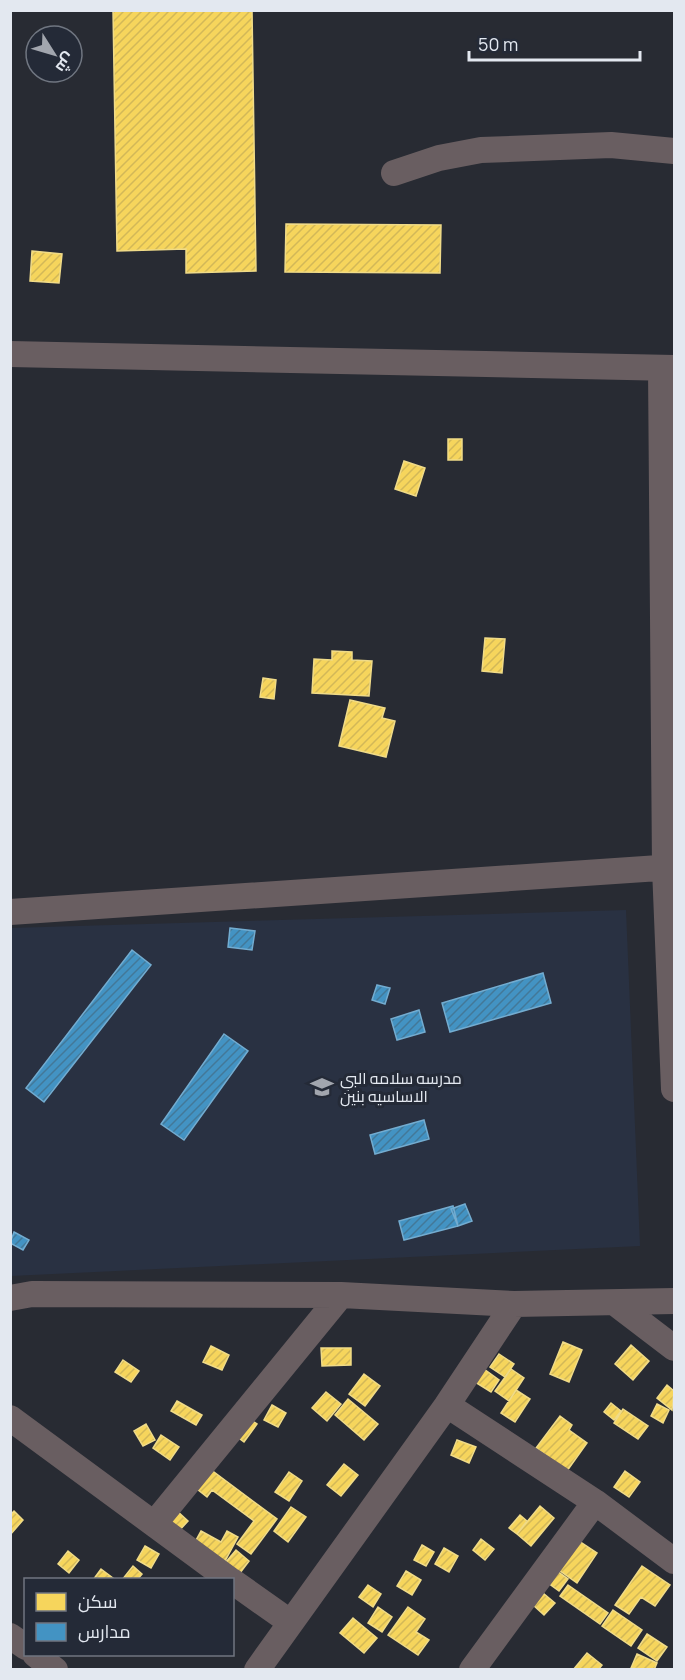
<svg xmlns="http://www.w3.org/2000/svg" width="685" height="1680" viewBox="0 0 685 1680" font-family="Manrope,Cairo,sans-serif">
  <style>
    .built { fill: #293142 }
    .homes { fill: url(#homes-hatch); stroke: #f0db88; stroke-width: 1.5 }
    .schools { fill: url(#schools-hatch); stroke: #73acd0; stroke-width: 1.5 }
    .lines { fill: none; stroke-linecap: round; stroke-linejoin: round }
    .minor { stroke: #695e61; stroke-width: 26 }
    .labels { text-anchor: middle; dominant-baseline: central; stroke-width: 6; stroke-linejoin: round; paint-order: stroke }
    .poi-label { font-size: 16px; fill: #e3e8f0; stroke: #242a37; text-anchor: start }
  </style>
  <defs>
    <pattern id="homes-hatch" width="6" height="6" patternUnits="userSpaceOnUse" patternTransform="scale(1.5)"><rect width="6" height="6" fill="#f6d55c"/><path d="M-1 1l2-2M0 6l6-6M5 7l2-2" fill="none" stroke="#d2b858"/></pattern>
    <pattern id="schools-hatch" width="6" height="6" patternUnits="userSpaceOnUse" patternTransform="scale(1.5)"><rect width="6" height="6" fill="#4393c3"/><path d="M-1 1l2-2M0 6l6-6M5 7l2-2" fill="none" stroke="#437898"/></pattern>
  </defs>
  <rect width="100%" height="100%" fill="#282b33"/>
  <path class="built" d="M 626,910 L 640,1246 L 11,1276 L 10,928 Z"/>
  <path class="homes" d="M 113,10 L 252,10 L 256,271 L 186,273 L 186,249 L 117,251 Z
    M 286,224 L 441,225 L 440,273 L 285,272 Z
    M 32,251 L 62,254 L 59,283 L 30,281 Z
    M 448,439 L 462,439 L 462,460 L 448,460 Z
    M 404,461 L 425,468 L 416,496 L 395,489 Z
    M 485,638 L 505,639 L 502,673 L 482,671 Z
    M 332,651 L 352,652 L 352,660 L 372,661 L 369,696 L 312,693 L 314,659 L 332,660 Z
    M 263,678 L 276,680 L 274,699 L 260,697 Z
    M 350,700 L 385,708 L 382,718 L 395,721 L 386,757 L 339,746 Z
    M 563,1342 L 582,1350 L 569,1382 L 550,1374 Z
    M 631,1345 L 649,1361 L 633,1380 L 615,1364 Z
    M 211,1346 L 229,1355 L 222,1370 L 203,1362 Z
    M 321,1348 L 351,1348 L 351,1365 L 322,1366 Z
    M 499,1354 L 514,1364 L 505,1377 L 490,1367 Z
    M 123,1360 L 139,1371 L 131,1382 L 115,1372 Z
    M 484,1369 L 499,1380 L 491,1392 L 475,1382 Z
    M 511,1369 L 524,1378 L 509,1401 L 495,1391 Z
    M 364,1374 L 380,1386 L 365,1406 L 349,1394 Z
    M 667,1385 L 674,1391 L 672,1410 L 657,1398 Z
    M 516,1390 L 530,1399 L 515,1422 L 501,1413 Z
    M 326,1392 L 341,1404 L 327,1421 L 312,1408 Z
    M 348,1399 L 378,1424 L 364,1440 L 335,1415 Z
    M 177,1401 L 202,1415 L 196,1425 L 171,1411 Z
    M 611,1403 L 621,1411 L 614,1420 L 604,1412 Z
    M 657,1404 L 669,1410 L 663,1423 L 651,1416 Z
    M 272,1405 L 286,1413 L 278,1427 L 264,1420 Z
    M 623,1409 L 648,1426 L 638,1439 L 614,1423 Z
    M 241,1413 L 257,1424 L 244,1442 L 228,1430 Z
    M 560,1416 L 572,1425 L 569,1430 L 587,1443 L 567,1471 L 536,1448 Z
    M 146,1424 L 155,1440 L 143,1446 L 134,1431 Z
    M 161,1435 L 179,1447 L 170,1460 L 153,1448 Z
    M 457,1440 L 476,1447 L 469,1463 L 451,1455 Z
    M 344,1464 L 358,1475 L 341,1496 L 327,1485 Z
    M 206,1466 L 277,1519 L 251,1554 L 237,1544 L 254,1521 L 212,1490 L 207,1497 L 192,1485 Z
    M 625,1471 L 640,1482 L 629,1497 L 614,1487 Z
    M 289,1472 L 302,1481 L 289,1501 L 275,1492 Z
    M 540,1506 L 554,1518 L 531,1546 L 517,1534 Z
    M 291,1507 L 306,1517 L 288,1542 L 274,1531 Z
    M 176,1510 L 188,1521 L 178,1532 L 167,1521 Z
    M 14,1511 L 23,1520 L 10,1535 L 10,1515 Z
    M 520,1515 L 527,1521 L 517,1534 L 509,1528 Z
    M 201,1531 L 221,1542 L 227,1531 L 238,1537 L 225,1561 L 194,1544 Z
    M 481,1539 L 494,1549 L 485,1560 L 473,1550 Z
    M 576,1539 L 597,1553 L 577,1583 L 556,1568 Z
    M 422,1545 L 434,1552 L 426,1566 L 414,1560 Z
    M 145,1546 L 159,1554 L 151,1568 L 137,1560 Z
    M 444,1548 L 458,1556 L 449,1572 L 435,1564 Z
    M 236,1550 L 249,1561 L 240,1573 L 226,1562 Z
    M 68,1551 L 79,1560 L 69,1573 L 58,1564 Z
    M 133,1566 L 142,1574 L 137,1580 L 122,1580 Z
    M 642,1566 L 670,1585 L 655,1606 L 641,1597 L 629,1614 L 615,1605 Z
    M 553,1568 L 568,1579 L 559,1591 L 544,1580 Z
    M 101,1569 L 113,1578 L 111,1580 L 93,1580 Z
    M 406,1571 L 421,1580 L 412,1595 L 397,1586 Z
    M 368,1585 L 381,1594 L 373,1607 L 359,1597 Z
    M 568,1585 L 608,1613 L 600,1624 L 560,1596 Z
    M 543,1593 L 555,1603 L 544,1615 L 533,1605 Z
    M 378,1607 L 392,1617 L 382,1632 L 368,1623 Z
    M 408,1607 L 425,1619 L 416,1632 L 429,1640 L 418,1655 L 388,1635 Z
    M 613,1610 L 642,1630 L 631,1646 L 602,1626 Z
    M 353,1618 L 377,1638 L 364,1653 L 340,1633 Z
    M 647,1634 L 667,1647 L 657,1661 L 638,1648 Z
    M 587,1653 L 602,1665 L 598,1670 L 573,1670 Z
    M 637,1654 L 657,1663 L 654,1670 L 631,1668 Z"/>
  <path class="schools" d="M 230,928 L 255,931 L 252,950 L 228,947 Z
    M 132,950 L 151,965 L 44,1102 L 26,1088 Z
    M 543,973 L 551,1003 L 450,1032 L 442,1003 Z
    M 377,985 L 390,988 L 385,1004 L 372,1000 Z
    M 419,1010 L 425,1032 L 397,1040 L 391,1019 Z
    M 224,1034 L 248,1051 L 184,1140 L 161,1124 Z
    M 424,1120 L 429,1139 L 375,1154 L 370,1135 Z
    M 465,1204 L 472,1221 L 458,1226 L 451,1209 Z
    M 453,1206 L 458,1226 L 404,1240 L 399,1221 Z
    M 14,1232 L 29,1240 L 23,1250 L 10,1243 Z"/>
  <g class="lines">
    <path class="minor" d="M 394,173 L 439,158 L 481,150 L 611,145 L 674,151
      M 10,354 L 674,368
      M 661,368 L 665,868 L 674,1089
      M 10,912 L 674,867
      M 10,1298 L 32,1294 L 341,1295 L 514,1304 L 674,1301
      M 615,1303 L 674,1348
      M 447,1405 L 595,1502 L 674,1561
      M 10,1418 L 230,1580
      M 154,1524 L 341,1295
      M 232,1581 L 290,1622
      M 10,1636 L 26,1647
      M 35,1654 L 55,1670
      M 257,1670 L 447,1405 L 514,1304
      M 472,1670 L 595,1502"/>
  </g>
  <defs>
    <g id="school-bare" transform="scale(1.8)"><path d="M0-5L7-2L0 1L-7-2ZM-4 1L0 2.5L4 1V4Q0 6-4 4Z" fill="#a2a6ae" stroke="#242a37" stroke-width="2.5" paint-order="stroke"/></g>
  </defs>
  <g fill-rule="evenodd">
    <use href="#school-bare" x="322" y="1087"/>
  </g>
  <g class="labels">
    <g class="poi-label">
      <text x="340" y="1078">مدرسه سلامه البي<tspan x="340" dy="18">الاساسيه بنين</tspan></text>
    </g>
  </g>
  <rect width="685" height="1680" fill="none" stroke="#e3e8f0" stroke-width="24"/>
  <rect x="24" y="1578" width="210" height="78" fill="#242a37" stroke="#707681" stroke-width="1.5"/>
  <rect x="36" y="1593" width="30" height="18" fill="#f6d55c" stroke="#707681" stroke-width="1.5"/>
  <text x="78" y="1608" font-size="18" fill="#e3e8f0">سكن</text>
  <rect x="36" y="1623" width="30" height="18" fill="#4393c3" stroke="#707681" stroke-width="1.5"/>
  <text x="78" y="1638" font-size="18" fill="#e3e8f0">مدارس</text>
  <g transform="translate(54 54) rotate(127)"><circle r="28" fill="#242a37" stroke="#707681" stroke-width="1.5"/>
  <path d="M0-4.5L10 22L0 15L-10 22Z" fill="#a2a6ae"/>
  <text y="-9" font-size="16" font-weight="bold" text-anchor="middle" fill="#e3e8f0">ش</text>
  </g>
  <path d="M469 51v9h171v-9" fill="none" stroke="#e3e8f0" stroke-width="3"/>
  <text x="478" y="51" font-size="18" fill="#e3e8f0" stroke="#242a37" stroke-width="4.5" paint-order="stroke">50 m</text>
</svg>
